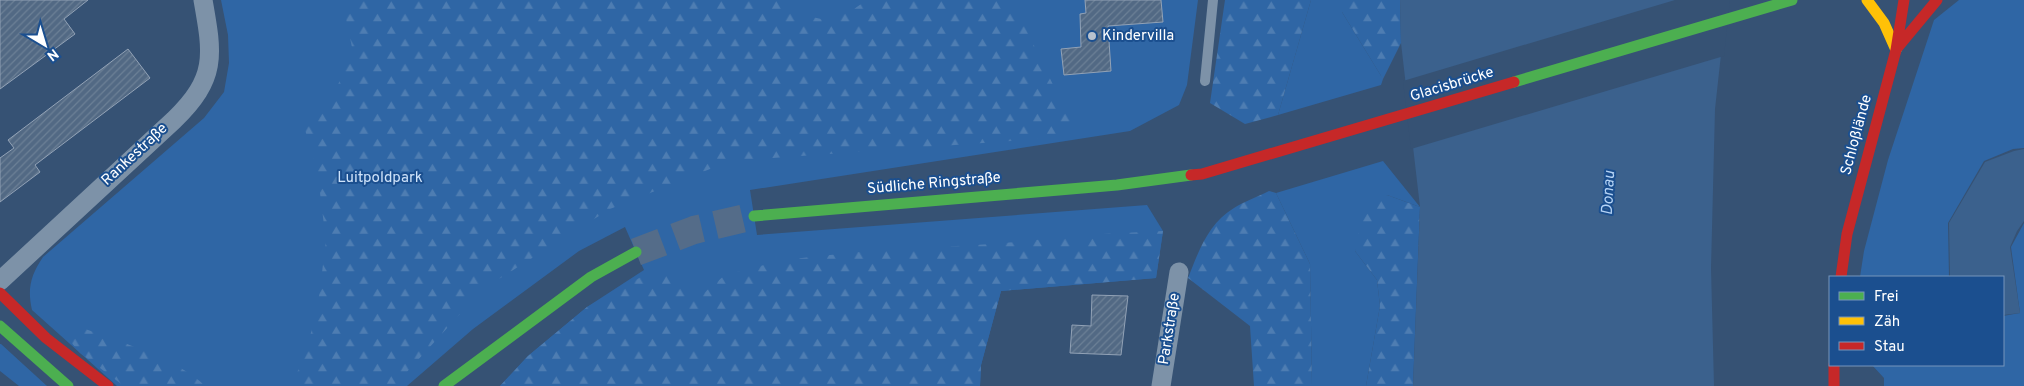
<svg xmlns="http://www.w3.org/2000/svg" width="2024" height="386" viewBox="0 0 2024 386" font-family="Overpass,sans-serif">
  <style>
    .green { fill: #2f66a5 }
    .forest { fill: url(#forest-firs) }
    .water { fill: #3b618d }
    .pier { fill: #365274 }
    .building { fill: url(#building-hatch); stroke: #92a2b6 }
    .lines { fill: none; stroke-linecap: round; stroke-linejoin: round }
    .secondary-tunnel { stroke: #546c89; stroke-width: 28; stroke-dasharray: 28 14; stroke-linecap: butt }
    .lane { stroke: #7d92a8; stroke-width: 10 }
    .street { stroke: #7d92a8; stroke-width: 19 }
    .fast { stroke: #4caf50; stroke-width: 11 }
    .slow { stroke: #ffc107; stroke-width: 11 }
    .jam { stroke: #c62828; stroke-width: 11 }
    .poi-dot { fill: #b9c2ce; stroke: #1b4f8f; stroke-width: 2 }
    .labels { text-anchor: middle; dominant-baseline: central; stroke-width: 4; stroke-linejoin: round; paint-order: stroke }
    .poi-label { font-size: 15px; fill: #fff; stroke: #1b4f8f; text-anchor: start }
    .street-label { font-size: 15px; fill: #fff; stroke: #1b4f8f }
    .park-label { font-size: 15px; fill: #cfe3fa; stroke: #1b4f8f }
    .water-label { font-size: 16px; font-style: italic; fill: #b5d3f5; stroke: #1b4f8f }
  </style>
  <defs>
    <pattern id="forest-firs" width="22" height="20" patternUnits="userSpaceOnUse" patternTransform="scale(1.25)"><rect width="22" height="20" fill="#2f66a5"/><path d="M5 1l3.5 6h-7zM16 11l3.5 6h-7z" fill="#4e7db2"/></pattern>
    <pattern id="building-hatch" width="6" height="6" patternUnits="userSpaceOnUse" patternTransform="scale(1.25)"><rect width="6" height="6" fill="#526984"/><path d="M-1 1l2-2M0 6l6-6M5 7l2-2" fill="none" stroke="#6c8096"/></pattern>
  </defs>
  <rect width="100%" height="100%" fill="#365274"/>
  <path class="green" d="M 221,0 L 1198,0 L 1187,85 L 1179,105 L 1130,131 L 750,190 L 757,235 L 1147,205 L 1163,231 L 1156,278 L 1001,291 L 981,365 L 980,386 L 500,386 L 528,356 L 587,307 L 644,270 L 625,227 L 579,251 L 473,329 L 407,386 L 117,386 L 32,310 C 27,288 31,275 43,257 L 204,118 L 224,92 L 229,63 L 228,35 Z
    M 1311,0 L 1342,0 L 1342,12 L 1383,79 L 1381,85 L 1278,115 Z
    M 1959,0 L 2024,0 L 2024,148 L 2013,149 L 1984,161 L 1948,223 L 1949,277 L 1860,277 L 1864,251 L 1888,160 L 1934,20 Z
    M 1383,161 L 1420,207 L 1387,195 L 1355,251 L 1377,280 L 1380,306 L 1366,386 L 1312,386 L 1310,264 L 1276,193 Z
    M 2024,223 L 2024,386 L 1884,386 L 1884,378 L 1872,365 L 2003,365 L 2003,316 L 2020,313 L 2011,247 Z
    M 0,344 L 1,344 L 47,386 L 19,386 L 0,371 Z"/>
  <path class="forest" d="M 342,0 L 779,0 L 795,13 L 821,19 L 851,11 L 867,0 L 1012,0 L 1071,122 L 1072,133 L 1066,137 L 730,161 L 610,209 L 483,289 L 394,386 L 290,386 L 306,355 L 319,296 L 326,241 L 317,169 L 302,120 L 330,102 L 353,52 Z
    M 1225,0 L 1311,0 L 1278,115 L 1245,124 L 1210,103 Z
    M 1342,0 L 1400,0 L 1401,43 L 1383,79 L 1342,12 Z
    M 1269,191 L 1276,193 L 1310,264 L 1312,386 L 1254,386 L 1250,326 L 1188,278 C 1198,253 1208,223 1234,208 C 1245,201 1257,197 1269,191 Z
    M 1387,195 L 1420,207 L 1413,386 L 1366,386 L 1380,306 L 1377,280 L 1355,251 L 1363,206 Z
    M 1163,231 L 1156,278 L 1001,291 L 981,365 L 980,386 L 500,386 L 528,356 L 587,307 L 641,277 L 661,273 L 678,278 L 699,297 L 725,275 L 783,260 L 868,251 L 992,244 L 1103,234 Z
    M 77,326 C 112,339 181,360 205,386 L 124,386 L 80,353 L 66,336 L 70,327 Z"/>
  <path class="water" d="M 1400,0 L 1727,0 L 1715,109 L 1711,268 L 1714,386 L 1413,386 L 1420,207 L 1401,43 Z
    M 2024,149 L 2024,221 L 2017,231 L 2010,247 L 2020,313 L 2003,315 L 2003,277 L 1950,277 L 1949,223 L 1985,162 L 2014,151 Z"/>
  <path class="pier" d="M 1675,0 L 1730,0 L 1724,56 L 1411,149 L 1403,81 Z"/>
  <path class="building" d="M 0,0 L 88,0 L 64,19 L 75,34 L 0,89 Z
    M 1085,0 L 1161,0 L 1163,22 L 1108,26 L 1111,71 L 1064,75 L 1061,49 L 1081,47 L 1080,14 L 1086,13 Z
    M 128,49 L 150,78 L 35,165 L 40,172 L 0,202 L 0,158 L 14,148 L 8,140 Z
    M 1092,295 L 1128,296 L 1121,355 L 1070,353 L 1072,325 L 1091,326 Z"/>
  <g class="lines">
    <path class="secondary-tunnel" d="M 636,252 L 694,230 L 754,216"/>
    <path class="lane" d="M 1205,81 L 1213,0"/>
    <path class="street" d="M 0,281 L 174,120 C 217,78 213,56 203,0
      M 1161,386 L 1179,272"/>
    <path class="fast" d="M 1514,82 L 1792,0
      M 754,216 L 1117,185 L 1191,175
      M 0,326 L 68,386
      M 444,386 L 591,277 L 636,252"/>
    <path class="slow" d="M 1867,0 L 1884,23 L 1896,50"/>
    <path class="jam" d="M 1898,47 L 1937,0
      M 1191,175 L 1202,174 L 1514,82
      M 1841,277 L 1847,234 L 1896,50 L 1904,0
      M 0,293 L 46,338 L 108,386
      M 1834,365 L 1834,386"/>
  </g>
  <circle class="poi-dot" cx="1092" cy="36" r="5"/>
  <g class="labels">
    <g class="poi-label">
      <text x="1102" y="36">Kindervilla</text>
    </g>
    <g class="street-label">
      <text transform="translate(1452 85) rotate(-17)">Glacisbrücke</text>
      <text transform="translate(1857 135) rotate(-75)">Schloßlände</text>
      <text transform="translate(135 155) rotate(-43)">Rankestraße</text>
      <text transform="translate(934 184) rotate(-5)">Südliche Ringstraße</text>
      <text transform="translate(1170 329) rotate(-81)">Parkstraße</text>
    </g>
    <g class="park-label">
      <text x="380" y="178">Luitpoldpark</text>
    </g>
    <g class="water-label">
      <text transform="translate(1609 193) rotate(-87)">Donau</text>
    </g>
  </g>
  <rect x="1829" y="276" width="175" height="90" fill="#1b4f8f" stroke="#7695bc"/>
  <rect x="1839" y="292" width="25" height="8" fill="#4caf50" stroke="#7695bc"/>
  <text x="1874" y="301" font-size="15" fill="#ffffff">Frei</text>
  <rect x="1839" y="317" width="25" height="8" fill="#ffc107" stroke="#7695bc"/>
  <text x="1874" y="326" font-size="15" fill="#ffffff">Zäh</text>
  <rect x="1839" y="342" width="25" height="8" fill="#c62828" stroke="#7695bc"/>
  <text x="1874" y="351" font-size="15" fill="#ffffff">Stau</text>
  <g transform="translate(45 45) rotate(142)" stroke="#1b4f8f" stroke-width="4" paint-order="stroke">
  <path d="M0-4L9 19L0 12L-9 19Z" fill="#ffffff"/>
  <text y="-8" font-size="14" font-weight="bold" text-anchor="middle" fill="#ffffff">N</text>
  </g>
</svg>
